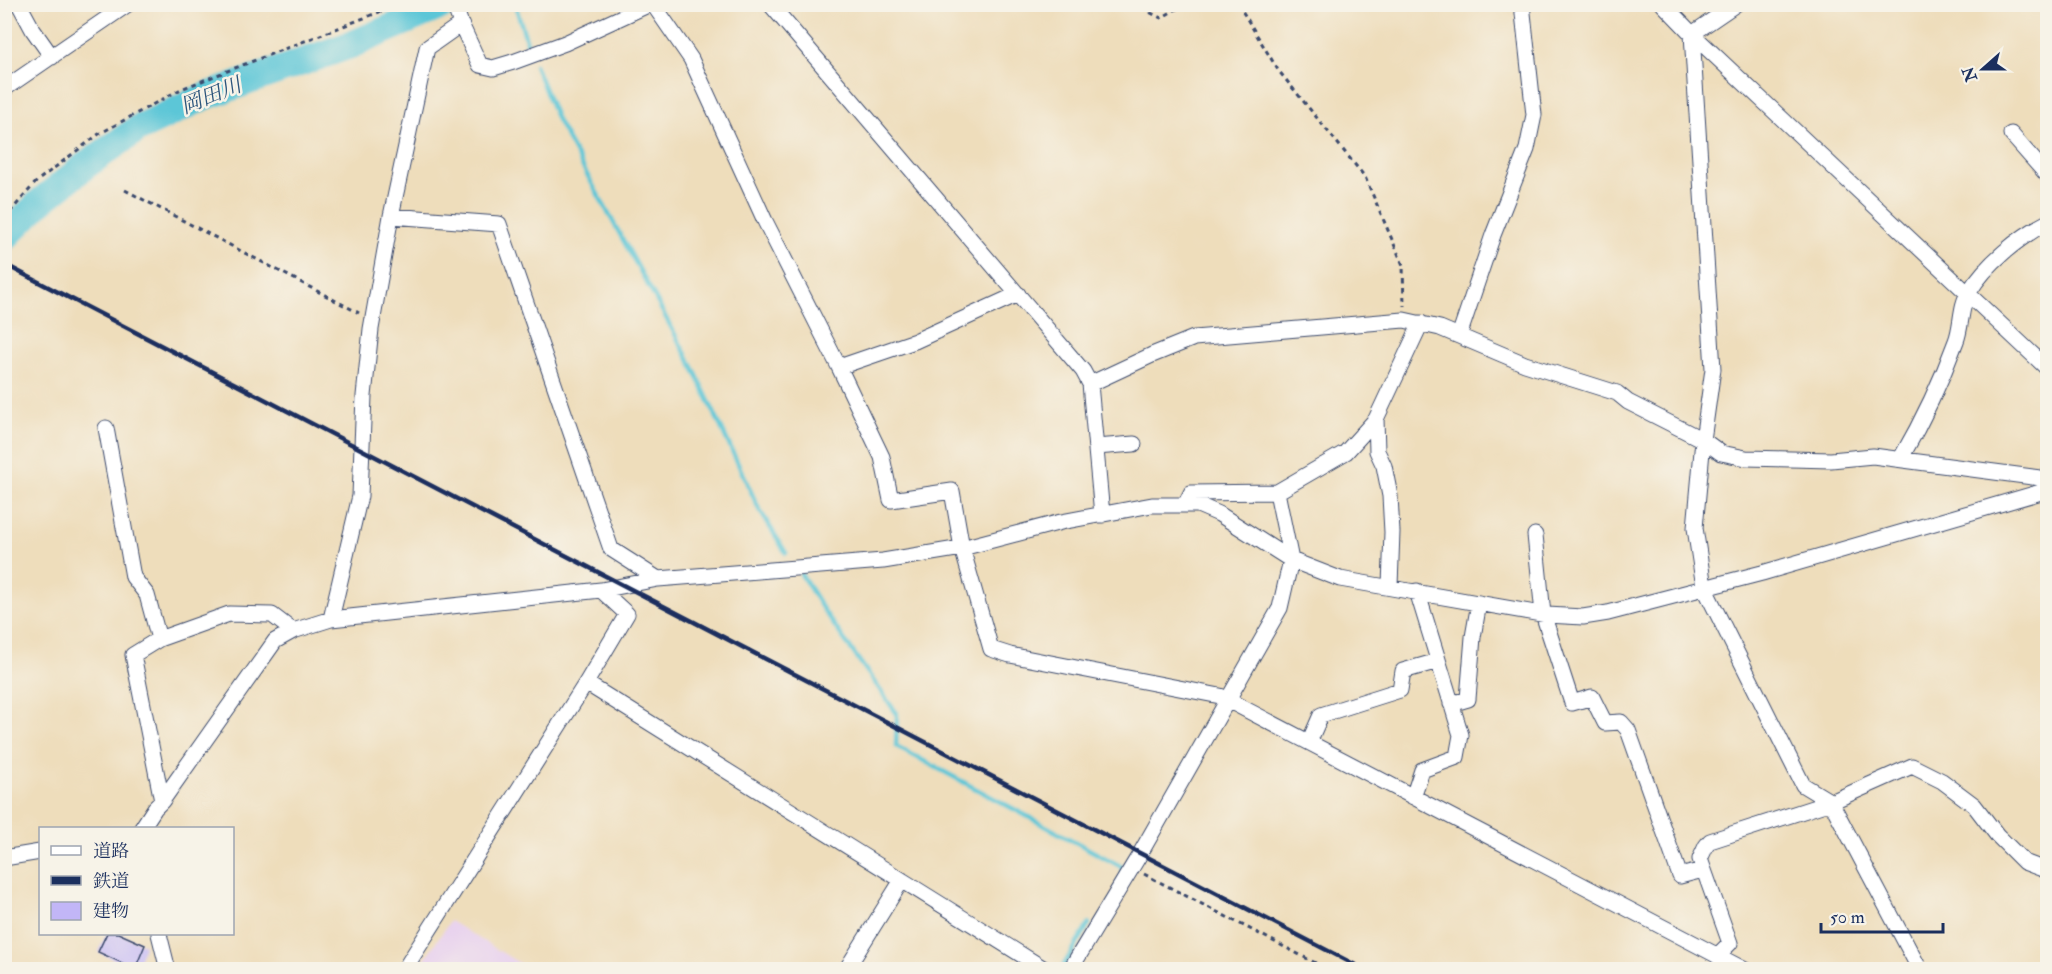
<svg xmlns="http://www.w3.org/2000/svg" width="2052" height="974" viewBox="0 0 2052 974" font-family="'IM FELL Double Pica','Noto Serif JP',serif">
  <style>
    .built { fill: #e8d2ee }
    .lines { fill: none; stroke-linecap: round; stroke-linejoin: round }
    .stream { stroke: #5cc6d7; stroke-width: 4.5 }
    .river { stroke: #5cc6d7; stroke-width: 28 }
    .building { fill: #c2b6f7 }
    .minor-casing { stroke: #3b496c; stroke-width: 17 }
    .path { stroke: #3b496c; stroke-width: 3; stroke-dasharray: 4.5 4.5; stroke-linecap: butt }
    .minor { stroke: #fff; stroke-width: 15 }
    .rail { stroke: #1b2f5e; stroke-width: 4.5 }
    .labels { text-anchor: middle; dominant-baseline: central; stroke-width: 5; stroke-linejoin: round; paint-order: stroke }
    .water-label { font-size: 21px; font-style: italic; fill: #2b557c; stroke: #f7f3e8 }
  </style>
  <rect width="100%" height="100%" fill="#f7f3e8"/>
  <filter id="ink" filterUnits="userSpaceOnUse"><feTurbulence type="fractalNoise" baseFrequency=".0167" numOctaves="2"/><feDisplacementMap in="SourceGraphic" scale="12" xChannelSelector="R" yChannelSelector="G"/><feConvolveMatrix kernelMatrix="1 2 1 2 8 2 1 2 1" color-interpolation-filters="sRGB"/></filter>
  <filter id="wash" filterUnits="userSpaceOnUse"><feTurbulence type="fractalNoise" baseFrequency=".008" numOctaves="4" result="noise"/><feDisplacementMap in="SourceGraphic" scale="24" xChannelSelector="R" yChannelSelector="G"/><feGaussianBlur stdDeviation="1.35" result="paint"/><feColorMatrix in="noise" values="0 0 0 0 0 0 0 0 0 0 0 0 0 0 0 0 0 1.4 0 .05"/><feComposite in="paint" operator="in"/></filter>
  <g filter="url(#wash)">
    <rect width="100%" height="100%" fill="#edb"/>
    <path class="built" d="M 450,921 L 529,969 L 418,969 Z"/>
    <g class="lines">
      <path class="stream" d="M 515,4 L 528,46
        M 535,65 L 557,120 L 693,367 L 759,509 L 786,553
        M 801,574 L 824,611 L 897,714 L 896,746 L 1124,868 L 1122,871
        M 1062,968 L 1089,924"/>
      <path class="river" d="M 4,238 L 40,202 L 86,165 L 139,128 L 206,96 L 353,44 L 446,4"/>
    </g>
    <g id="blocks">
      <path class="building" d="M 107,933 L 118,933 L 145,945 L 135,969 L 98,952 Z"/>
    </g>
  </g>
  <g filter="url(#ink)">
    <use href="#blocks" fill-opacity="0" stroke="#3b496c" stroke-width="1.5"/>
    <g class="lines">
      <g class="minor-casing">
        <path id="minor" d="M 19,4 L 33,30 L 52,57
          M 454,4 L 461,24 L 480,65 L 493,68 L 513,62 L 565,43 L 650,4
          M 653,4 L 691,59 L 765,221 L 839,367 L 882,457 L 891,500 L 952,491 L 962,548 L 991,649 L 1010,655 L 1220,696 L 1745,970
          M 770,4 L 1083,371 L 1090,384 L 1102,515
          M 1663,4 L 1692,34 L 2048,369
          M 1692,34 L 1713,369 L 1703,440 L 1695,528 L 1704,587 L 1803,785 L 1831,802 L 1920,970
          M 1692,34 L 1736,4
          M 4,89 L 128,4
          M 2011,134 L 2048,176
          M 391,216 L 499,224 L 611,549 L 658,579
          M 1459,336 L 1493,235 L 1527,149 L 1534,115 L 1522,4
          M 839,367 L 915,341 L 1018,294
          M 1090,384 L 1152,355 L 1194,338 L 1404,320 L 1440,328 L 1525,364 L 1617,393 L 1628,402 L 1703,440 L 1721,453 L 1746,458 L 1831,460 L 1873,456 L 2048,479
          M 1376,419 L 1377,451 L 1384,466 L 1390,496 L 1392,532 L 1390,586
          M 106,428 L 133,577 L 147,595 L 159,639
          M 1096,447 L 1134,444
          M 1901,458 C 1923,420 1941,382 1956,341 C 1962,326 1960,305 1969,292 C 1986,264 2019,237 2048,222
          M 1185,505 L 1191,493 L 1277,492
          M 1535,535 L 1543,614 L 1572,703 L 1592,697 L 1605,723 L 1621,722 L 1628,730 L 1680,876 L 1703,870
          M 331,619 L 360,496 L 364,396 L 371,329 L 391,216 L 427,48 L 461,24
          M 586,683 L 1046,970
          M 1451,704 L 1468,699 L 1473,637 L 1479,603
          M 1309,742 L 1321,715 L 1400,690 L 1403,671 L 1438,661
          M 1413,797 L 1422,770 L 1457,757 L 1461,735 L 1417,591
          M 162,801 L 133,655 L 159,639 L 229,614 L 272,615 L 293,631
          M 142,828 L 155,808 L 162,801 L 275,641 L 293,631 L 331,619 L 601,590 L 658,579 L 883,561 L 962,548 L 1061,522 L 1152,505 L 1198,505 L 1219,514 L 1291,560 L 1340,579 L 1547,615 L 1583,617 L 1608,613 L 1762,573 L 2048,490
          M 4,858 L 40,852
          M 159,934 L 168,970
          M 1717,956 L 1730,943 L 1700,859 L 1706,846 L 1710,841 L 1831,802 L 1912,766 L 1942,781 L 1974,805 L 1997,835 L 2024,862 L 2048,871
          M 404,970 L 586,683 L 627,614 L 601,590
          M 846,970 L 902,880
          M 1070,970 L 1140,854 L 1280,608 L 1291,560 L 1277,492 L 1346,452 L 1376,419 L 1421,323"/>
      </g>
      <path class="path" d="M 1147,4 L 1151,13 L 1161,18 L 1185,4
        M 1238,4 L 1278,70 L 1365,177 L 1403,265 L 1404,306
        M 125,190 L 359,313
        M 4,219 L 37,181 L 99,134 L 181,89 L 400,4
        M 1144,874 L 1329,970"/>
      <use href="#minor" class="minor"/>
      <path class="rail" d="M 4,264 L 1365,970"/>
    </g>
  </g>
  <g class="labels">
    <g class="water-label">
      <text transform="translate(211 96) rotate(-22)">岡田川</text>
    </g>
  </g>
  <rect width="2052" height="974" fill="none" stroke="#f7f3e8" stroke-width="24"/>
  <rect x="39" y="827" width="195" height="108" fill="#f7f3e8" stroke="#9fa5b1" stroke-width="1.5"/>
  <rect x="51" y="846" width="30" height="9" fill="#ffffff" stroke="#9fa5b1" stroke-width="1.5"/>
  <text x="93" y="857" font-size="18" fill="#1b2f5e">道路</text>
  <rect x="51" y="876" width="30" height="9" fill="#1b2f5e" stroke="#9fa5b1" stroke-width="1.5"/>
  <text x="93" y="887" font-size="18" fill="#1b2f5e">鉄道</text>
  <rect x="51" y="902" width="30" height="18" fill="#c2b6f7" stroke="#9fa5b1" stroke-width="1.5"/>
  <text x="93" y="917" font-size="18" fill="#1b2f5e">建物</text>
  <g transform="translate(1983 69) rotate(249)" stroke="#f7f3e8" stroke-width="4.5" paint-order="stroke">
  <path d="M0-4.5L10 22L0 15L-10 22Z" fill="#1b2f5e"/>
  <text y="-9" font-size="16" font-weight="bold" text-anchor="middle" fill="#1b2f5e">N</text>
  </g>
  <path d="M1821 923v9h122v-9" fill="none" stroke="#1b2f5e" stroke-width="3"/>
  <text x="1830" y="923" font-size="18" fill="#1b2f5e" stroke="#f7f3e8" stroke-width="4.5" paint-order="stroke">50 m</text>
</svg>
